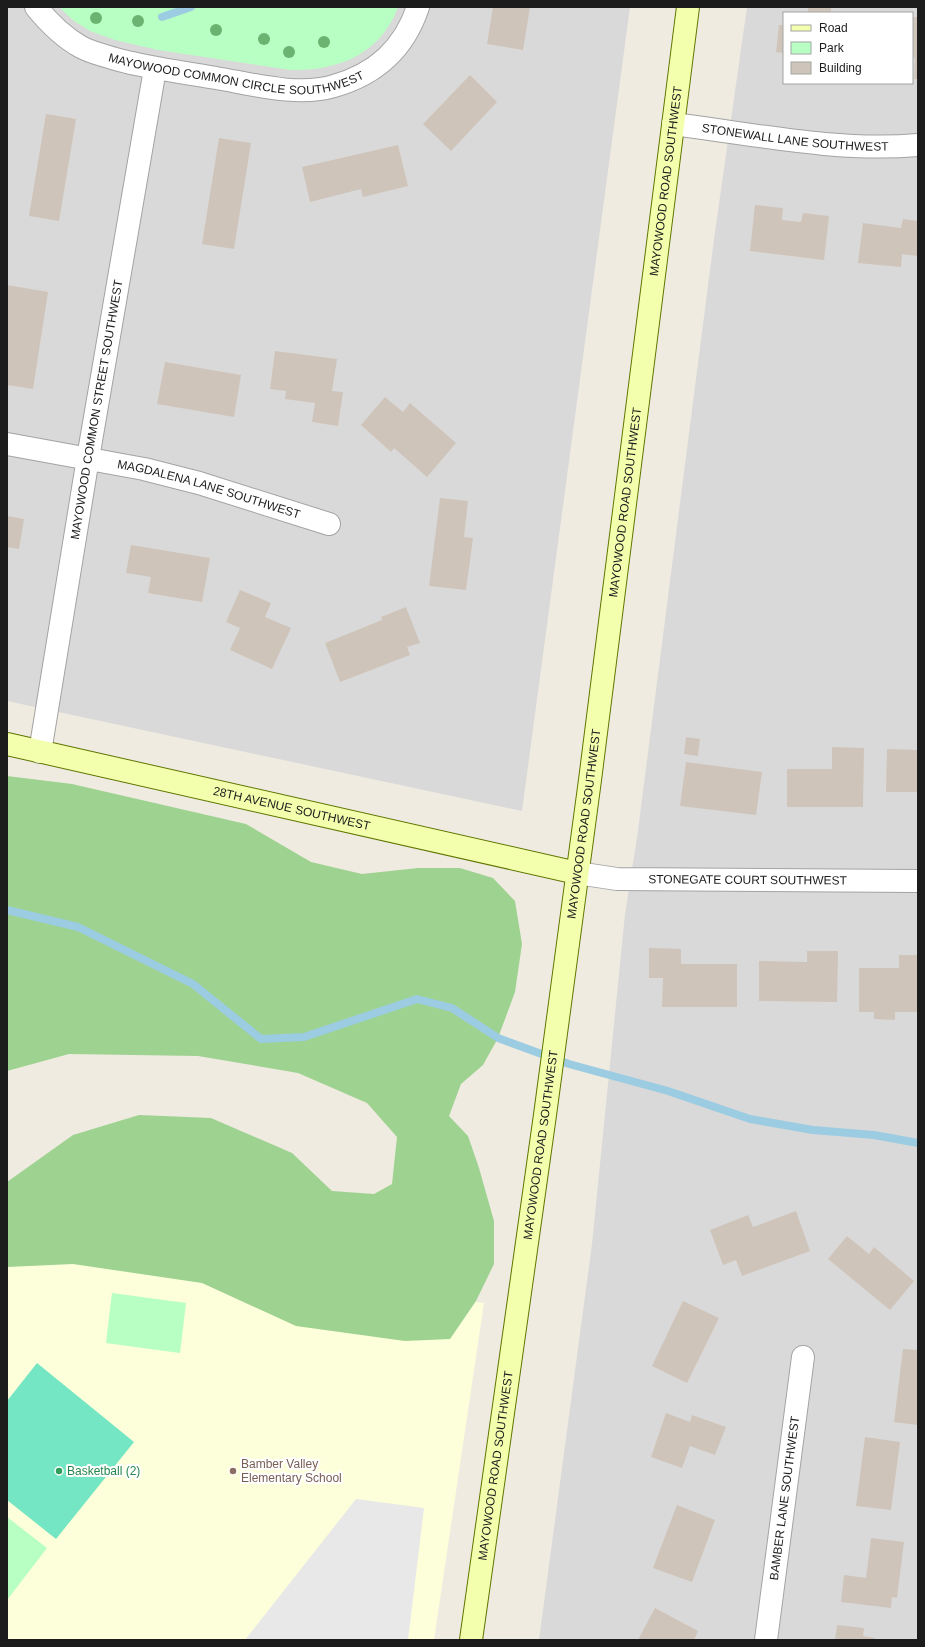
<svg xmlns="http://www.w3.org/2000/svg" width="925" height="1647" viewBox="0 0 925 1647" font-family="Helvetica,sans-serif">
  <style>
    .residential { fill: #dad9d9; fill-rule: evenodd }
    .education { fill: #fcffd9 }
    .forest { fill: #9ed291 }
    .park { fill: #b7ffc3 }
    .pitch { fill: #75e6c4 }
    .parking { fill: #e8e8e8 }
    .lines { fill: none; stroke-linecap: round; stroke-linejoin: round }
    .stream { stroke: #9ccce1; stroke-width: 8 }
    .building { fill: #cfc4b9 }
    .street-casing { stroke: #a3a3a3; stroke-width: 24 }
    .secondary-casing { stroke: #5f7600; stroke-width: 24 }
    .street { stroke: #fff; stroke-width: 22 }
    .secondary { stroke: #f4ffae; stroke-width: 22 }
    .tree { fill: #6cb271 }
    .leisure-dot { fill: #2e9e5b; stroke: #fff; stroke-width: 1.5 }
    .education-dot { fill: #8d6e63; stroke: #fff; stroke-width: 1.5 }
    .labels { text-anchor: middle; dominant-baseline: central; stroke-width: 4; stroke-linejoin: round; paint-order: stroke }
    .street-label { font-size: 12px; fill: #1c1c1c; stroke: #fff }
    .education-label { font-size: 12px; fill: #785e54; stroke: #fff; text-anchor: start }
    .leisure-label { font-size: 12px; fill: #27864d; stroke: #fff; text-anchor: start }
  </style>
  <rect width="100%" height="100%" fill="#efebe0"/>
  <path class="residential" d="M 7,7 L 630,7 L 522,811 L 7,701 Z
    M 747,7 L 918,7 L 918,1640 L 539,1640 L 592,1244 L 625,914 L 637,838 L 714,239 ZM 784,13 L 912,13 L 912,83 L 784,83 Z"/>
  <path class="education" d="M 7,1236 L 484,1303 L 434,1640 L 7,1640 Z"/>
  <path class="forest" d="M 7,776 L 72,784 L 246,824 L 311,862 L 362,874 L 418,868 L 460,868 L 493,878 L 515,901 L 522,944 L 515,992 L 498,1038 L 483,1065 L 461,1084 L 449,1116 L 468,1136 L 479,1168 L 494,1221 L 494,1264 L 476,1301 L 450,1339 L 405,1341 L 296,1326 L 202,1283 L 73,1264 L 7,1267 L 7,1182 L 73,1135 L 139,1115 L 211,1118 L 292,1153 L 332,1191 L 374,1194 L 392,1184 L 397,1137 L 367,1103 L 298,1073 L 198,1056 L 69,1054 L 7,1071 Z"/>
  <path class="park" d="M 59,7 L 398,7 C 381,54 338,71 291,70 L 158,50 L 115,40 L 90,31 L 74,21 Z
    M 112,1293 L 186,1303 L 180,1353 L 106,1343 Z
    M 7,1517 L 47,1548 L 7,1600 Z"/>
  <path class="pitch" d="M 37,1363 L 134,1442 L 56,1539 L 7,1500 L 7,1401 Z"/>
  <path class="parking" d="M 356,1499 L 424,1508 L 408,1640 L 245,1640 Z"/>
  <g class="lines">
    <path class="stream" d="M 162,17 L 191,7
      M 7,910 L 78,927 L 193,984 L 261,1039 L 304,1037 L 417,999 L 452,1008 L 498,1038 L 569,1064 L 668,1091 L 750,1119 L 813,1130 L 874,1135 L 918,1143"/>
  </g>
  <path class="building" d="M 493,7 L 530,7 L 523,50 L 487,44 Z
    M 808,7 L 831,7 L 831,13 L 808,13 Z
    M 912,17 L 918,17 L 918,79 L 914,79 L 915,58 L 912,58 Z
    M 779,25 L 784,25 L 784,53 L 776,52 Z
    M 470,75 L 497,102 L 451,151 L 423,124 Z
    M 46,114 L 76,119 L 59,221 L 29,216 Z
    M 219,138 L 251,143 L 234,249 L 202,244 Z
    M 398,145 L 408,186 L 363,197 L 361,189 L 310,202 L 302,167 Z
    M 755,205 L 783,208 L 782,220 L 801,222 L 803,213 L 829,216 L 824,260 L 750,251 Z
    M 903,219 L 918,221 L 918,256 L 902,254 L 901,267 L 858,263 L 863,223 L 901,228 Z
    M 7,285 L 48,292 L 33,389 L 7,385 Z
    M 275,351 L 337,359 L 332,391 L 343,392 L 338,426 L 312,422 L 315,403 L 285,399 L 286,391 L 270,389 Z
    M 165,362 L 241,375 L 234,417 L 157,404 Z
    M 385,397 L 403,412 L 410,403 L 456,443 L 427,477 L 394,448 L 391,452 L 361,425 Z
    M 440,498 L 468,501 L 464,537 L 473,538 L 466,590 L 429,586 Z
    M 7,516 L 24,519 L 19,549 L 7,547 Z
    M 131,545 L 210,558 L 202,602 L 148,593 L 151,577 L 126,573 Z
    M 240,590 L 271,603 L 265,617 L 291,628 L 272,669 L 230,650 L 240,628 L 226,622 Z
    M 406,607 L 420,643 L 407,647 L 410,655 L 340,682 L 325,643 L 382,620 L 381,617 Z
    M 686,737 L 700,739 L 698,756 L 684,754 Z
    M 832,747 L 864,748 L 863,807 L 787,807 L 787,769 L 832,769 Z
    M 887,749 L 918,750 L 918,792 L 886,792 Z
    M 686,762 L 762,772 L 756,815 L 680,806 Z
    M 649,948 L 681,949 L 681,964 L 737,964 L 737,1007 L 662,1007 L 663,978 L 649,978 Z
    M 807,951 L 838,951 L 837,1002 L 759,1001 L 759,961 L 807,962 Z
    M 899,955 L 918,955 L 918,1012 L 895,1012 L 895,1020 L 874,1019 L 874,1012 L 859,1012 L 859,968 L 899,968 Z
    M 796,1211 L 810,1251 L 742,1276 L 736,1260 L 723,1265 L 710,1230 L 748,1215 L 753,1227 Z
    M 847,1236 L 869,1254 L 874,1247 L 914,1281 L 890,1310 L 828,1259 Z
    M 683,1301 L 719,1318 L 687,1383 L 652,1366 Z
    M 903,1349 L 918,1350 L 918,1425 L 894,1422 Z
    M 666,1413 L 690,1422 L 692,1415 L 726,1427 L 715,1455 L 690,1446 L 682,1468 L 651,1457 Z
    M 865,1437 L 900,1442 L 891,1510 L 856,1506 Z
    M 677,1505 L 715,1520 L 692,1582 L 653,1568 Z
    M 871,1538 L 904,1542 L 897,1598 L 892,1597 L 891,1608 L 841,1602 L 844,1575 L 866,1578 Z
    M 655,1608 L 698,1631 L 694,1640 L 638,1640 Z
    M 837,1625 L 864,1628 L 863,1636 L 875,1638 L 875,1640 L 835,1640 Z"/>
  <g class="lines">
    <g class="street-casing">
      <g id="street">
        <path id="s1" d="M 36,7 C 49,23 63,37 81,47 C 95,54 112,58 127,62 C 157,69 186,73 216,78 C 252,84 298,97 334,86 C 376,74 404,49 418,7"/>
        <path id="s2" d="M 673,124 C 754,134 836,152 918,145"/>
        <path id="s3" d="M 7,444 L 144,469 L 199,483 L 329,524"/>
        <path id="s4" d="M 40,752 L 88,458 L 155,69"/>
        <path id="s5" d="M 577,873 L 617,879 L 918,881"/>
        <path id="s6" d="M 766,1640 L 803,1357"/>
      </g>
    </g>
    <g class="secondary-casing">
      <g id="secondary">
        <path id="s7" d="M 7,744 L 577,873"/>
        <path id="s8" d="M 471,1640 L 545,1115 L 590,780 L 688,7"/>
      </g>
    </g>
    <use href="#street" class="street"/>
    <use href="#secondary" class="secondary"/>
  </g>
  <g class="tree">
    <circle cx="96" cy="18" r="6"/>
    <circle cx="138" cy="21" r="6"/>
    <circle cx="216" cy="30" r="6"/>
    <circle cx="264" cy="39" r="6"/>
    <circle cx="324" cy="42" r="6"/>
    <circle cx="289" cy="52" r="6"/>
  </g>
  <circle class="leisure-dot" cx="59" cy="1471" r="4"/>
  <circle class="education-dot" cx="233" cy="1471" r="4"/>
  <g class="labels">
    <g class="street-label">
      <text stroke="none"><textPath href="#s1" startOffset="220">MAYOWOOD COMMON CIRCLE SOUTHWEST</textPath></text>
      <text stroke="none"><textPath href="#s2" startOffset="123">STONEWALL LANE SOUTHWEST</textPath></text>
      <text stroke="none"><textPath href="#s8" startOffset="1472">MAYOWOOD ROAD SOUTHWEST</textPath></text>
      <text stroke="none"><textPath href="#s4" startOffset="347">MAYOWOOD COMMON STREET SOUTHWEST</textPath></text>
      <text stroke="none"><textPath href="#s3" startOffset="207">MAGDALENA LANE SOUTHWEST</textPath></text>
      <text stroke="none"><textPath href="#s8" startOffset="1148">MAYOWOOD ROAD SOUTHWEST</textPath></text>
      <text stroke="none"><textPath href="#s7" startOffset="292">28TH AVENUE SOUTHWEST</textPath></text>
      <text stroke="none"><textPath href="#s8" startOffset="824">MAYOWOOD ROAD SOUTHWEST</textPath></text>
      <text stroke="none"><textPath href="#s5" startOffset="171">STONEGATE COURT SOUTHWEST</textPath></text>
      <text stroke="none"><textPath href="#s8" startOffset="500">MAYOWOOD ROAD SOUTHWEST</textPath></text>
      <text stroke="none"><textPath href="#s8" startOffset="176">MAYOWOOD ROAD SOUTHWEST</textPath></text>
      <text stroke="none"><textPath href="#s6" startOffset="143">BAMBER LANE SOUTHWEST</textPath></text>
    </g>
    <g class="education-label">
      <text x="241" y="1464">Bamber Valley<tspan x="241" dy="14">Elementary School</tspan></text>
    </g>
    <g class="leisure-label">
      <text x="67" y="1471">Basketball (2)</text>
    </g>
  </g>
  <rect width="925" height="1647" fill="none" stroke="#1c1c1c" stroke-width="16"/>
  <rect x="783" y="12" width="130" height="72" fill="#ffffff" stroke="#a4a4a4"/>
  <rect x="791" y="25" width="20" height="6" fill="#f4ffae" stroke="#a4a4a4"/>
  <text x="819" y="32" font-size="12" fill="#1c1c1c">Road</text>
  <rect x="791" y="42" width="20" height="12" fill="#b7ffc3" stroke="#a4a4a4"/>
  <text x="819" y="52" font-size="12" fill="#1c1c1c">Park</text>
  <rect x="791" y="62" width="20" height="12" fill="#cfc4b9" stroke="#a4a4a4"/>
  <text x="819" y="72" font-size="12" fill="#1c1c1c">Building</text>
</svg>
